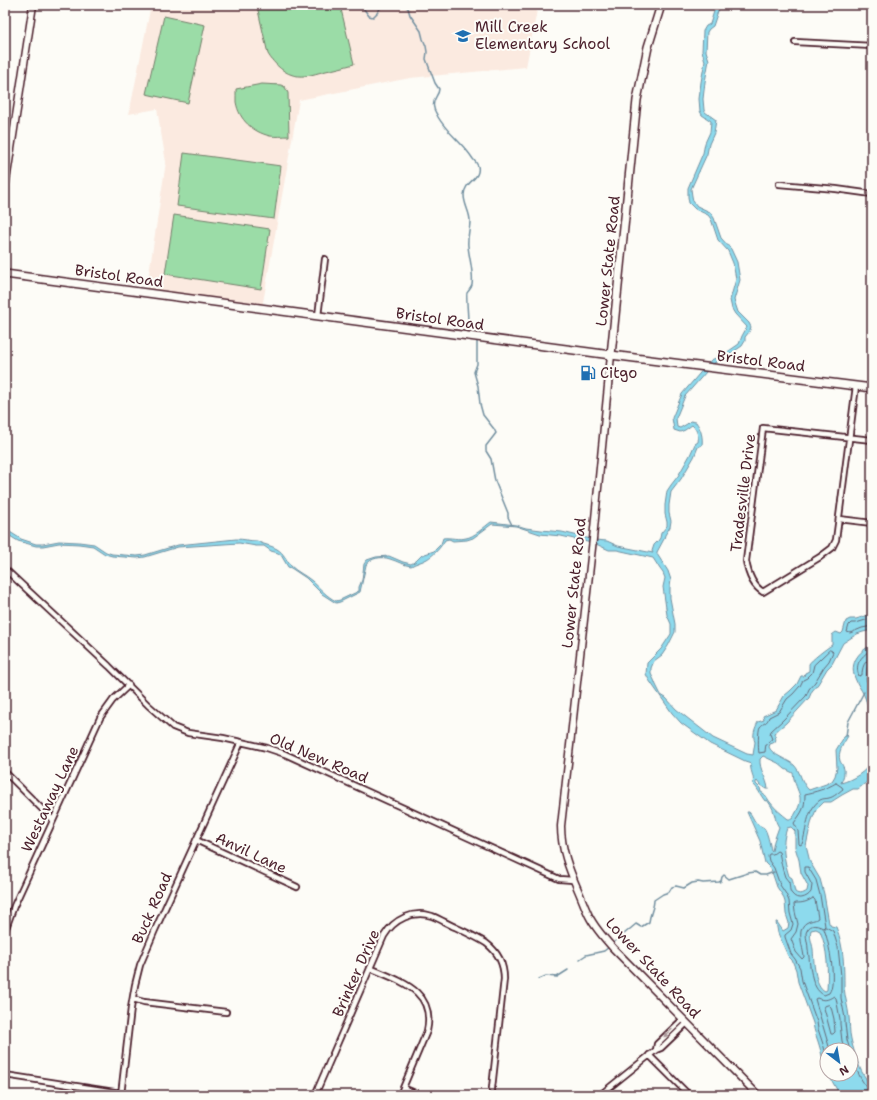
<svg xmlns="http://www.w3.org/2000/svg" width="877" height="1100" viewBox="0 0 877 1100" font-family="'Shantell Sans',sans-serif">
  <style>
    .built { fill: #fbeae0 }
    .green { fill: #9bdca7; stroke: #727e69 }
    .water { fill: #8ddaed; stroke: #728f9f; fill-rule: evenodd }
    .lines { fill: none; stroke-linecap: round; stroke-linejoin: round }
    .shore { stroke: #656a79; stroke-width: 1 }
    .stream { stroke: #728f9f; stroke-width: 1.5 }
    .minor-casing { stroke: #4a1f2b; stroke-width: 8 }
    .tertiary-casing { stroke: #4a1f2b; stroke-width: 9 }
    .secondary-casing { stroke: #4a1f2b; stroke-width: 10 }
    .minor { stroke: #fdfcf7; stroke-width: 4.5 }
    .tertiary { stroke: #fdfcf7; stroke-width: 6 }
    .secondary { stroke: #fdfcf7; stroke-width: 7 }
    .oneway { fill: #ac999b }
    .labels { text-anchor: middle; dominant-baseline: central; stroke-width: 4; stroke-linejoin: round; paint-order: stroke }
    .poi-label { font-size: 15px; fill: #4a1f2b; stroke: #fdfcf7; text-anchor: start }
    .street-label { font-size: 15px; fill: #4a1f2b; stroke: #fdfcf7 }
  </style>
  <rect width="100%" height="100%" fill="#fdfcf7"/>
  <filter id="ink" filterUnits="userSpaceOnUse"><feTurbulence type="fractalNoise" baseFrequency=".025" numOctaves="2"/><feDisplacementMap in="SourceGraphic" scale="8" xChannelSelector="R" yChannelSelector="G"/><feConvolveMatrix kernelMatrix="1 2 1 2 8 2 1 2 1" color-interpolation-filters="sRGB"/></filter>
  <g filter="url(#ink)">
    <path class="built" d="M 151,5 L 538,5 L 526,67 L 410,78 L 299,100 L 262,308 L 146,293 L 166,162 L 157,109 L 129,114 Z"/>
    <path class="green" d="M 260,5 L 340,5 L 354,64 C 344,67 335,69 326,71 C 317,73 307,77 298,76 C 285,75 274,64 268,54 L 257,6 Z
      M 164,16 L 205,25 L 188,103 L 146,94 Z
      M 262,84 L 281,85 L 285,87 L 288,93 L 289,136 C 283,136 276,137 270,136 C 253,132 239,120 236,102 C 236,98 236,93 236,89 Z
      M 184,153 L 281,166 L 274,219 L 177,206 Z
      M 174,215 L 270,229 L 261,289 L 165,274 Z"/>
    <path class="water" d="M 716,5 L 720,5 L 713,26 L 709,29 L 707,32 L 706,51 L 709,60 L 705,82 L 703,99 L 704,110 L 705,112 L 716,120 L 714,133 L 709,144 L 707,154 L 691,189 L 692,196 L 693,201 L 697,206 L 710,212 L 714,218 L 721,238 L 731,249 L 737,262 L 740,280 L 734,300 L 738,312 L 749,323 L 751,327 L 749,332 L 745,337 L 745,341 L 742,346 L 724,358 L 714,363 L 685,396 L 676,418 L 677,427 L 680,428 L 687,424 L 690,421 L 696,422 C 701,429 703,437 702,445 L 698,447 L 694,457 L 681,479 L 671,492 L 669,505 L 669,513 L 671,521 L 670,527 L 665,535 L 664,539 L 657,552 L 657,554 L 668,571 L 671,580 L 670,587 L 670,598 L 675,624 L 675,632 L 668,646 L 662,655 L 654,661 L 651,668 L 651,674 L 654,680 L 656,685 L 661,695 L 666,698 L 676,709 L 686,717 L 713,738 L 747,754 L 753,755 L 755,742 C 752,735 755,728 758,722 L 764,720 L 763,716 L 776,710 L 784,696 L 790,691 L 797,684 L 801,676 L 804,676 L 805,673 L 809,671 C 809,668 809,666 809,664 C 810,661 828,647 832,645 L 832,635 L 836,632 L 841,634 L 843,632 L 846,621 L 850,619 L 856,619 L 872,614 L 872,630 L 863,632 L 857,634 L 843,643 L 832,664 L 827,669 L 818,684 L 812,691 L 809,698 L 786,723 L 774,733 C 776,739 778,742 770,744 L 769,747 C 772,755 787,759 794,765 C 801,772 801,783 809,790 L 826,784 L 832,781 L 835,776 L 837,768 L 836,750 L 844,737 L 847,735 L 848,736 C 844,743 837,752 840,761 C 842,765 845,768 844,773 C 844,776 842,780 841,783 C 852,780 866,772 871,762 C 872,759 871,755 872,752 L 872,778 L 858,789 L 853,789 L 842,795 L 831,802 L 824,802 L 816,810 L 812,820 L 809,832 L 806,846 L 810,862 L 820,879 L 824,894 L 829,923 L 831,926 L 836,927 C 844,946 844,967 844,987 C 845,998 848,1007 849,1017 C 850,1024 849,1031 851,1039 C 853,1048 856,1059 860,1068 C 864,1078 872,1083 872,1095 L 840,1095 C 836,1088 832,1081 828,1074 L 851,1074 L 851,1050 L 827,1050 L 827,1072 C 824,1064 822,1056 820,1048 C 818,1040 814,1032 813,1023 L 798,982 L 796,970 L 792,960 L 788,956 L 778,933 L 776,922 L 777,922 L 783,931 L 788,928 L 789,923 L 786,914 L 785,902 L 783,896 L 777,887 L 771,869 L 765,863 L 760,841 L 747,812 L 749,812 C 752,815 753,819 756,823 C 758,825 761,826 764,828 C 767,831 770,845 771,850 L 772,851 L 774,841 L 779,827 C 775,821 776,819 774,813 C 773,808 770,804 767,800 L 765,801 C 760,795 758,788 753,784 C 755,776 749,770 751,763 L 745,761 L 710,744 L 681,723 L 672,713 L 649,680 L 646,674 L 647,663 L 661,649 L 671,634 L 671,624 L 667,615 L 663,587 L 665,578 L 663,573 L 660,569 L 653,558 L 617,550 L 609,550 L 596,544 L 561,536 L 540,534 L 516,526 L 492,524 L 473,538 L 467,540 L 453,541 L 449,539 L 445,540 C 441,547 434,555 427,559 C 422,562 416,563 411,566 C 403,565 397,561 390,559 C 382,556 370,558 366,565 L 360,592 L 340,602 L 336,603 L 322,594 L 306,578 L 291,568 L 288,567 L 281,555 L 278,553 L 271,551 L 264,546 L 256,546 L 239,543 L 178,547 L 145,557 L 137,558 L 112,556 L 105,554 L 93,546 L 79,544 L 59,543 L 43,546 L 36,546 L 18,541 L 5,533 L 5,529 L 21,539 L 36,544 L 43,544 L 59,541 L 79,542 L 94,544 L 106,552 L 112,554 L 137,556 L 145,555 L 178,545 L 236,539 C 244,539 250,541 257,541 C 263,545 271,545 277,549 C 284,553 286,560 291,566 C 297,572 305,575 312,581 C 320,588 326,596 336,601 L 340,600 L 359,591 L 359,587 L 362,580 L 364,564 L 367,560 L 376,557 L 389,556 L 403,562 L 411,564 L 416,561 L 422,555 L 434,551 L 441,544 L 443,538 C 451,537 458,540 466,538 C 474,537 484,527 491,522 L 516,525 L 526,528 L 541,530 L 562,532 L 595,540 L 607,541 L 618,546 L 653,553 L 652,551 L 654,545 L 658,541 L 660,538 L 661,533 L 667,526 L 667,522 L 665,514 L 665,505 L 667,491 L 671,485 L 678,476 L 690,455 L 695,444 L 698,442 C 699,437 697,430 693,426 L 692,425 L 685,430 L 680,432 L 674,430 L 672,418 L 682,394 L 711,360 L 723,355 L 739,344 L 742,336 L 747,327 L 735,314 L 732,309 L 730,300 L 736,279 L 733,263 L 728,251 L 718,240 L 711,219 L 708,215 L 695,209 L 689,203 L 688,197 L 688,188 L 703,153 L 705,143 L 710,132 L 711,121 L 702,115 L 700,111 L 699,99 L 701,82 L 705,61 L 702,51 L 703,31 L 706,26 L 710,24 ZM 763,756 L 778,763 L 785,769 L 793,773 C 796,796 808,795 792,819 L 788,819 C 782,814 775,809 770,802 C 767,798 766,794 761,792 L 760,788 L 756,784 L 756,782 L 757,781 L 760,785 L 766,789 L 768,789 C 767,778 759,770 760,759 ZM 791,827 L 795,831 L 795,847 L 799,860 L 801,873 L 808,886 L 807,891 C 803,894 799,895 795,892 L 792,878 L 789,876 C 784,860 781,844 787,828 ZM 816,929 L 820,931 C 828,950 828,970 827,990 L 825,991 C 814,986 814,960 813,949 C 812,942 809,937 811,930 Z
      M 872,645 L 872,660 L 867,668 L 866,680 L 872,689 L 872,711 C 868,708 866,700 864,695 C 861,689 857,684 855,678 C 849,663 859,651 872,645 Z"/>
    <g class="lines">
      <path class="shore" d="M 872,618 L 856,623 L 851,623 L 849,625 L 847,632 L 850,633 L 862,628 L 872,626
        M 872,649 C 862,656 854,663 859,676 L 862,675 C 862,669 864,659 872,659
        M 830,650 L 832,651 L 833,652 L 829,661 L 824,667 L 815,682 L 809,689 L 806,696 L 783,720 L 771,731 L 770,734 L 772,739 C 765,744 766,743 765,752 L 759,753 C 758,749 758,730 760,727 C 764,722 767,724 769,717 L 779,712 L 787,699 L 793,694 L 800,686 L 803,680 L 807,678 L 812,673 L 814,665 Z
        M 836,783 L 842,787 L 843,789 C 839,792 834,797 829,798 C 826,799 824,798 820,800 C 806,810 807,830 802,844 L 800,845 L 799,844 L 798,831 L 794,823 C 802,812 805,809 805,794 C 815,792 826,789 836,783 Z
        M 813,898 L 815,900 L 818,918 C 815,921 810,920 806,923 C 796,930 803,947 804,957 L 802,959 L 796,952 L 791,939 L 796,932 L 798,924 L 795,912 L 794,904 L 796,903 C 803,903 807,902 813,898 Z
        M 829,1005 L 831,1007 L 834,1019 L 835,1032 L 833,1034 L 831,1034 L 824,1008 L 825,1006 Z
        M 830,1050 L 815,999 L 817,998 C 824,1001 828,1000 834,996 L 836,998 L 840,1019 L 840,1024 L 842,1041 L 845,1050
        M 851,1054 C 854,1063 862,1088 872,1090
        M 827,1061 L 824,1047 L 818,1029 L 817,1022 L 802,981 L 800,968 L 795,959 L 791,954 L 785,937 L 785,935 L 791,930 L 793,924 L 790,913 L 789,901 L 786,894 L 780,885 L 774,868 L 769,861 L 768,856 L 769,854 L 773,854 L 777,851 L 779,852 C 781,861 782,869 785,877 C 786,879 788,880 789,882 C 790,886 789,891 792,894 C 797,901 807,898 811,892 L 812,885 L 805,872 L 805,867 L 808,867 L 816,880 L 820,895 L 825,926 L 823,928 C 815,924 809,924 806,933 C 806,939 808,944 808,949 C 810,962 810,989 824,995 L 829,993 C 837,982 829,942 824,929 L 824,927 L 826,927 L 833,931 L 838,947 L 841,976 L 841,998 L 845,1018 L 845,1023 L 847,1040 L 850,1050"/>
      <path class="stream" d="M 361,5 L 369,16 L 373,17 L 378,12 L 382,5
        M 403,5 L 408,8 L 410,15 L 421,31 L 423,39 L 426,46 L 427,52 L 426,59 L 435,83 L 439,89 C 439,96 431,99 434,108 C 434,111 437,114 438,117 C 447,133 463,143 473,159 C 475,161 477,164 478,166 C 481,180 465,180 464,195 C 464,205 470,212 470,221 C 470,229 467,237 468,246 C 469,258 474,272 472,285 C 471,289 469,290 467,293 C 466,294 468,316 468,320 C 469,326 475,330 477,335
        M 477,339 L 477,364 L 474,372 L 478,386 L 480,404 L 483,415 L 494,429 L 496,433 L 493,437 L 486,446 L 486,451 L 491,459 L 495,481 L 508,513 L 508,517 L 512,525
        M 846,736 L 848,722 L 864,692
        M 612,944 L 636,924 L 641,927 L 649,922 C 650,913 654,908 654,900 L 663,894 L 669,892 L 672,887 L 676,886 L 684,888 L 692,883 L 698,882 L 703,883 L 719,882 L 721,881 L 722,877 L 724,875 L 729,879 L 748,873 L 755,872 L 760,875 L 766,875 L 774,872
        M 580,959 L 586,955 L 604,951 L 609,947
        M 539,979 L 546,976 L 557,977 L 568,970"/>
      <g class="minor-casing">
        <path id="minor" d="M 795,42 L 872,46
          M 779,184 L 836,189 L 872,194
          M 318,316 L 325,259
          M 856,386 L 836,540 L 832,548 L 820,557 L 763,592 C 753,586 748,573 746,561 L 763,428 L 872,440
          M 839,519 L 872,523
          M 5,569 L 109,666 L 148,705 L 173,727 L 188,733 L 223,738 L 254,745 L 267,748 L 285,754 L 559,879 L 573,880
          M 5,772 L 53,820
          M 196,840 L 297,887
          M 5,931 L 14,906 L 100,718 L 113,700 L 129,685
          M 370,968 C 399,981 436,990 427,1031 L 400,1095
          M 133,999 L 144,1002 L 226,1012
          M 656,1050 L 657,1044 L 683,1019
          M 649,1055 L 689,1095
          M 5,1075 L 121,1093
          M 403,1088 L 420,1095
          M 121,1095 L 131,1008 L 135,985 L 140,965 L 155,930 L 241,742
          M 315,1095 L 384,936 C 394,919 413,910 432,916 C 440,919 448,924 455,927 C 465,932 476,937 486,943 C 498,952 504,963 504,979 L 492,1088 L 492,1095
          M 600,1095 L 656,1050 L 661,1048 L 687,1023"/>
      </g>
      <g class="tertiary-casing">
        <path id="tertiary" d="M 5,188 L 33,5
          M 611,355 L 593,539 L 561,826 C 561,849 569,869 578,890 C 582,899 585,908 589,916 C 595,928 604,938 613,948 L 758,1095"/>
      </g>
      <g class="secondary-casing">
        <path id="secondary" d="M 5,274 L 611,355 L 872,388
          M 611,355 L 637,100 L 648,47 L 661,5"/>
      </g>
      <use href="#minor" class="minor"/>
      <use href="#tertiary" class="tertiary"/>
      <use href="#secondary" class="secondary"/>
    </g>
    <defs><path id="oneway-solid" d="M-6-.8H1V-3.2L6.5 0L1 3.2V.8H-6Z"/></defs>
    <use class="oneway" href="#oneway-solid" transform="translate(668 1033) rotate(136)"/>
  </g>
  <defs>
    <g id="school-bare" transform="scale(1.2)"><path d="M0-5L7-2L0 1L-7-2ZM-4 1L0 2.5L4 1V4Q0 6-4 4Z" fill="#1f6fb2" stroke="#fdfcf7" stroke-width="2.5" paint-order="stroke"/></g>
    <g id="fuel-bare" transform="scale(1.2)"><path d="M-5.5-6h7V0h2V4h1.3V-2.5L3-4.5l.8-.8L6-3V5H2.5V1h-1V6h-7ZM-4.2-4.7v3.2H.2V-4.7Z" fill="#1f6fb2" stroke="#fdfcf7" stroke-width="2.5" paint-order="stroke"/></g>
  </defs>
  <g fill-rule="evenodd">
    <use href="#school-bare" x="463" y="36"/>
    <use href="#fuel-bare" x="588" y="373"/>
  </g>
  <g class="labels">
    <g class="poi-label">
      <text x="475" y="27">Mill Creek<tspan x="475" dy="17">Elementary School</tspan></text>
      <text x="600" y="373">Citgo</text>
    </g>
    <g class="street-label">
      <text transform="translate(608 261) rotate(-84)">Lower State Road</text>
      <text transform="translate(119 276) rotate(8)">Bristol Road</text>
      <text transform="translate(440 319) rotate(8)">Bristol Road</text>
      <text transform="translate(761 361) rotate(7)">Bristol Road</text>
      <text transform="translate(743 493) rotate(-83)">Tradesville Drive</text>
      <text transform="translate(574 583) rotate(-84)">Lower State Road</text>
      <text transform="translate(319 758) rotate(23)">Old New Road</text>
      <text transform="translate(50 799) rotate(-65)">Westaway Lane</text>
      <text transform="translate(251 853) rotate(25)">Anvil Lane</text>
      <text transform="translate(152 908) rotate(-66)">Buck Road</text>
      <text transform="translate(653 968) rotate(47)">Lower State Road</text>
      <text transform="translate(356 973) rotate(-66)">Brinker Drive</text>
    </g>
  </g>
  <rect width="877" height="1100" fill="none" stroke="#fdfcf7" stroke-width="20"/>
  <rect x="10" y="10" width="857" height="1080" fill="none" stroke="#4a1f2b" stroke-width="1.5" filter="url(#ink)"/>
  <g transform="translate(839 1062) rotate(149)"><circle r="19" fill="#fdfcf7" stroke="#b5a4a5"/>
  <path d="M0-3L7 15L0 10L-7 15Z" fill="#1f6fb2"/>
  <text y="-6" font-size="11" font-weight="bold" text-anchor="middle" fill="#4a1f2b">N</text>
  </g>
</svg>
